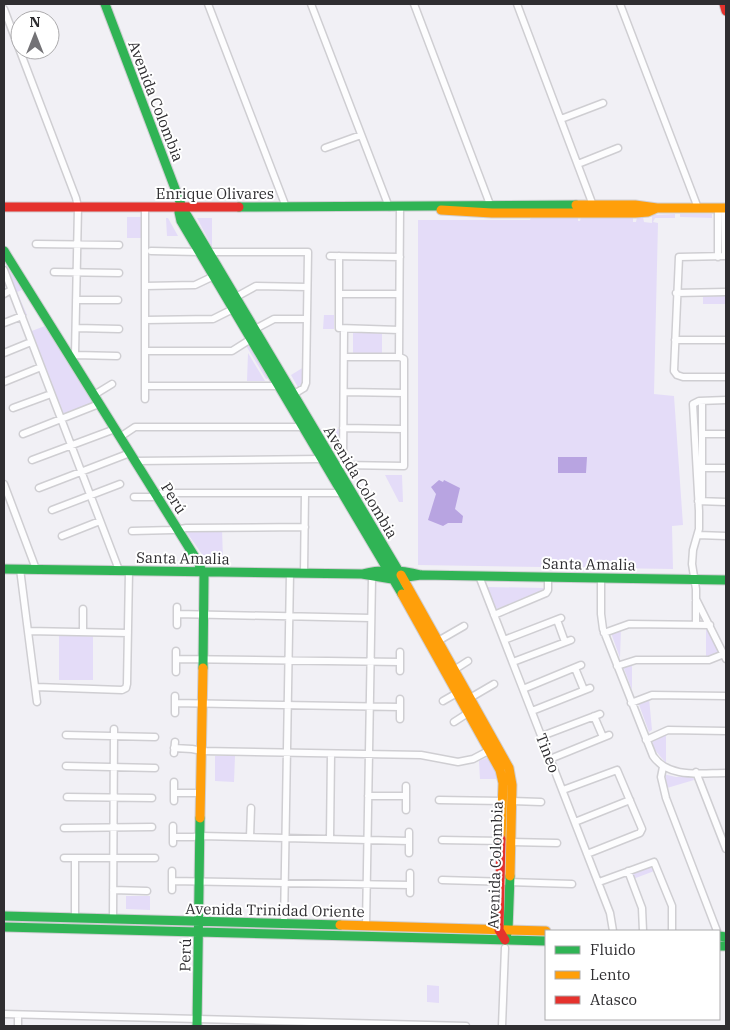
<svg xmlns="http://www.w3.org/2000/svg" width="730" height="1030" viewBox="0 0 730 1030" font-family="'IBM Plex Serif',serif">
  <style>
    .green { fill: #e4dcf8 }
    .water { fill: #b8a4e1 }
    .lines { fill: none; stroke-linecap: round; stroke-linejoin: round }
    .street-casing { stroke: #cfced2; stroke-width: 9 }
    .fast-casing { stroke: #cfced2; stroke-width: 11 }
    .slow-casing { stroke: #cfced2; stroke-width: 11 }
    .jam-casing { stroke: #cfced2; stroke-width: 11 }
    .street { stroke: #fdfdfe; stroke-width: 6 }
    .fast { stroke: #30b455; stroke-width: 9 }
    .slow { stroke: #ff9f0a; stroke-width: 9 }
    .jam { stroke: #e5322d; stroke-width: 9 }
    .labels { text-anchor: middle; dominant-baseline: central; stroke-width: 4; stroke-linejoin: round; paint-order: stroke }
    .street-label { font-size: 15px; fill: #2f2e31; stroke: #fff }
  </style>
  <rect width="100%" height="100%" fill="#f1f0f5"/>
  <path class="green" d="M 675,214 L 675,218 L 655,218 L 653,222 L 658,223 L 654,394 L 674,396 L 683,525 L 672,526 L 673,569 L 418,565 L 418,220 L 530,220 L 531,217 L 578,217 L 578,221 L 580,221 L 581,217 L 633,217 L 633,222 L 636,222 L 637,217 L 643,217 L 644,222 L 652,223 L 652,216 L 654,215 Z
    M 680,214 L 712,214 L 712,218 L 680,217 Z
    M 127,217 L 142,217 L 142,238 L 127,238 Z
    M 166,218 L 168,218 L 178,236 L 167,236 Z
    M 197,218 L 212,218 L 212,247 Z
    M 6,265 L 22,290 L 17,292 L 27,315 L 23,316 L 5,268 Z
    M 703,294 L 726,294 L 726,304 L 703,304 Z
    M 324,315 L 334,315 L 334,329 L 323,329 Z
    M 45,326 L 94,405 L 63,417 L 29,332 Z
    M 353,331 L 382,331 L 382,355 L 353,355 Z
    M 245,344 L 249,344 L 269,378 L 266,379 Z
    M 248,353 L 265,381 L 247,381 Z
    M 304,367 L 304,380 L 299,389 L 291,375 Z
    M 324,429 L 339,429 L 338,452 L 336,449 Z
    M 385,475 L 402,475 L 403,502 L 399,502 Z
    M 222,529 L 223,560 L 206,560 L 185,530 Z
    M 487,587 L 544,588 L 544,592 L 496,609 Z
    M 621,628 L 620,658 L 611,633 Z
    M 706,628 L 709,628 L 721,651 L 719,655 L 706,658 Z
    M 59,634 L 93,635 L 93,680 L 59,680 Z
    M 632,662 L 632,690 L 623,666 Z
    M 649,698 L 652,730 L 649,732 L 638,702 Z
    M 666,733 L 666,763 L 654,749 L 652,741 Z
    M 215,756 L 235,756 L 234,782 L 215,781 Z
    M 488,757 L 496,773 L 496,779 L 480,779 L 479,761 Z
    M 663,774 L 676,777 L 693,777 L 694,780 L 667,788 Z
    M 652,864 L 657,870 L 633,879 L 632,871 Z
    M 126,896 L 150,896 L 150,910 L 126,909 Z
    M 427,985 L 439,986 L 439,1003 L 427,1002 Z"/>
  <path class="water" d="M 558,457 L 587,457 L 586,473 L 558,473 Z
    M 439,480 L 443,482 L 444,480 L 460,488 L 455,509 L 463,516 L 462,523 L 448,523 L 443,526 L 428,520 L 436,494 L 431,487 Z"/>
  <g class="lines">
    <g class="street-casing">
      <path id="street" d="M 208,4 L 286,207
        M 311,4 L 389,207
        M 414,4 L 491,207
        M 517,4 L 594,208
        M 620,4 L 698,208
        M 4,9 L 76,198 L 78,207 L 75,355 L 71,358
        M 561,119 L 603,103
        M 325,148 L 361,135
        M 578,164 L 618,148
        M 145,207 L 145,399
        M 724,208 L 725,256
        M 36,244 L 119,245
        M 151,251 L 199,252
        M 209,252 L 308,252 L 306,383 L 304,388 L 294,394
        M 330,256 L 400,257
        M 339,256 L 339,328 L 399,330
        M 726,256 L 679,257 L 674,371 L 677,375 L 683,377 L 726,377
        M 718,257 L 718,208
        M 4,270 L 119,570
        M 54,272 L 119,273
        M 145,286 L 195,285 L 214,276
        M 676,293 L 726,292
        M 4,294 L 11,290
        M 339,294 L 399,294
        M 236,297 L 256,286 L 307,287
        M 76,300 L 118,300
        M 145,320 L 213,319 L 233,309
        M 4,323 L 22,316
        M 76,328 L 119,329
        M 255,329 L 274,319 L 307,319
        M 675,340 L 726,340
        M 145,351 L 232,351 L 251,339
        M 4,353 L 31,342
        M 75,355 L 117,356
        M 399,357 L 400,207
        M 4,382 L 41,367
        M 145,386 L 279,386
        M 344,392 L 404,393
        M 94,395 L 112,384
        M 726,400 L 699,401 L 693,404 L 699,511 L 699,529 L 693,550 L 692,564 L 696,589 L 696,599 L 726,659
        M 13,408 L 51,394
        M 343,428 L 404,429
        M 23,434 L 99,404
        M 703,434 L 726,434
        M 120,437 L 135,427 L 303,427
        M 32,460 L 115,429
        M 135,461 L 322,459
        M 343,465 L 344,329
        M 336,467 L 343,465 L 404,466 L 404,359 L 400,357 L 344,357
        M 700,468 L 726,468
        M 4,484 L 36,569
        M 39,488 L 130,453
        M 134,497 L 152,497 L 162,493 L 342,493
        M 702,497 L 702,401
        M 698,501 L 726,502
        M 52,510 L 120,484
        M 132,531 L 173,530 L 186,528 L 305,527
        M 698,535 L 726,536
        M 62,536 L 100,521
        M 20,569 L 37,702
        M 304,573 L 305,493
        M 479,576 L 610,913 L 613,931
        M 601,578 L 601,614 L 603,629 L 653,756 C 669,779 701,773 726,773
        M 177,614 L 371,618
        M 494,615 L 546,593 L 548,590 L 548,577
        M 557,620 L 565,642
        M 177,625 L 177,607
        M 696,625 L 696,601
        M 28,631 L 128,633
        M 83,632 L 83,609
        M 604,633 L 629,624 L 710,625
        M 504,640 L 561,618
        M 438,641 L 464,626
        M 176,659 L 400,662
        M 513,662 L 571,640
        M 617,666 L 636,660 L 709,660 L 724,654
        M 575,668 L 584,690
        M 454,670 L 468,661
        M 400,671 L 400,652
        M 176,672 L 176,651
        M 36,687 L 122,690 L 126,688 L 127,684 L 129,571
        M 523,689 L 581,665
        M 470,698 L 494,684
        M 443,701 L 457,693
        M 175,703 L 400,707
        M 631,703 L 652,695 L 726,696
        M 532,711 L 590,688
        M 175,713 L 175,696
        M 594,716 L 603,737
        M 400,719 L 400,699
        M 454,722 L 468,713
        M 66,735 L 155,737
        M 542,736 L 600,714
        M 646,740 L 668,730 L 726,731
        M 174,748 L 192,749 L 202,751 L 421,755 L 458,762 L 473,759 L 492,749
        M 174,753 L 175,742
        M 550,759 L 609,735
        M 66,766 L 155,768
        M 663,767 L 661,777 L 666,798 L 717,931
        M 696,772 L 726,849
        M 563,790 L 617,770 L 642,829 L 640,833 L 587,854
        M 174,793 L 201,793
        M 368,796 L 406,796
        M 67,797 L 152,798
        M 439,800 L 503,801
        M 174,801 L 174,782
        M 512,801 L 541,802
        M 406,810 L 406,786
        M 575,822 L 630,800
        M 64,828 L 152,827
        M 173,837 L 193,837 L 201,836 L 409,841
        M 250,837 L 251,808
        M 330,838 L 331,754
        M 442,840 L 502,841
        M 511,842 L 557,843
        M 173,843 L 173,826
        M 409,853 L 409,832
        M 64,858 L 155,858
        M 75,858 L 75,919
        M 628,871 L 642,908 L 643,931
        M 442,880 L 572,884
        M 172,881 L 410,885
        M 599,882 L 654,862 L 672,906 L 672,931
        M 113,890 L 147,891
        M 172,890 L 172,871
        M 410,893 L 410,873
        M 113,920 L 114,729
        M 284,924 L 290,573
        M 366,926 L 372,578
        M 4,1014 L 466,1026
        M 18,1026 L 18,1015
        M 502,1026 L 505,948"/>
    </g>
    <g class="fast-casing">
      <path id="fast" d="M 105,4 L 182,207 L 401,575
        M 182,207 L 179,212 L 181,221 L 402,594
        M 239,207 L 576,205
        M 4,251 L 198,562 L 204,576 L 203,668
        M 4,569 L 362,574 L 392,579 L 421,575
        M 362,574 C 382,569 401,570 421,575 L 726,580
        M 4,916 L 340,925
        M 4,927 L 546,941
        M 719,936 L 726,937
        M 505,940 L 508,930 L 510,876
        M 719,946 L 726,946
        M 197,1026 L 200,818"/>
    </g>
    <g class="slow-casing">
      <path id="slow" d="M 576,205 L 635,205 L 657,208 L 726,208
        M 441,210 L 492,213 L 635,213 L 648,212 L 657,208
        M 401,575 L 509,768 L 512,785 L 510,876
        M 402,594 L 500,770 L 503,783 L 501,839
        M 200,818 L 203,668
        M 340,925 L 546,931"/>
    </g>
    <g class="jam-casing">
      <path id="jam" d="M 724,4 L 726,11
        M 4,207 L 239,207
        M 501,839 L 499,930 L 505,940"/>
    </g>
    <use href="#street" class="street"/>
    <use href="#fast" class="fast"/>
    <use href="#slow" class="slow"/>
    <use href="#jam" class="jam"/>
  </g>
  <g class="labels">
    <g class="street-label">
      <text transform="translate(156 101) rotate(69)">Avenida Colombia</text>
      <text x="215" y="193">Enrique Olivares</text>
      <text transform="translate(361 482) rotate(59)">Avenida Colombia</text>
      <text transform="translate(174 498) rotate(58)">Perú</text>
      <text transform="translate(183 558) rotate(1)">Santa Amalia</text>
      <text transform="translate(589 564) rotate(1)">Santa Amalia</text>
      <text transform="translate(548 753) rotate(69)">Tineo</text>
      <text transform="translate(495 865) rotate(-88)">Avenida Colombia</text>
      <text transform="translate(275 910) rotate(1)">Avenida Trinidad Oriente</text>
      <text transform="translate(185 955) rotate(-89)">Perú</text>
    </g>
  </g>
  <rect width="730" height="1030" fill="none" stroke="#2f2e31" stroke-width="10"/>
  <rect x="545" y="930" width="175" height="90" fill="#ffffff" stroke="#acabad"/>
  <rect x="555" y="946" width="25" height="8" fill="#30b455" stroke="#acabad"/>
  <text x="590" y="955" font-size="15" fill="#2f2e31">Fluido</text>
  <rect x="555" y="971" width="25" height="8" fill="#ff9f0a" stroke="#acabad"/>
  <text x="590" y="980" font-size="15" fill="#2f2e31">Lento</text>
  <rect x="555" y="996" width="25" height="8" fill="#e5322d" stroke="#acabad"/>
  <text x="590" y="1005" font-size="15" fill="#2f2e31">Atasco</text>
  <g transform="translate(35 35)"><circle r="24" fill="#ffffff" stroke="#acabad"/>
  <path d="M0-4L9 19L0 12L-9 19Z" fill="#737276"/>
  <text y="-8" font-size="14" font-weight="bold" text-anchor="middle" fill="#2f2e31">N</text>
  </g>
</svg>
